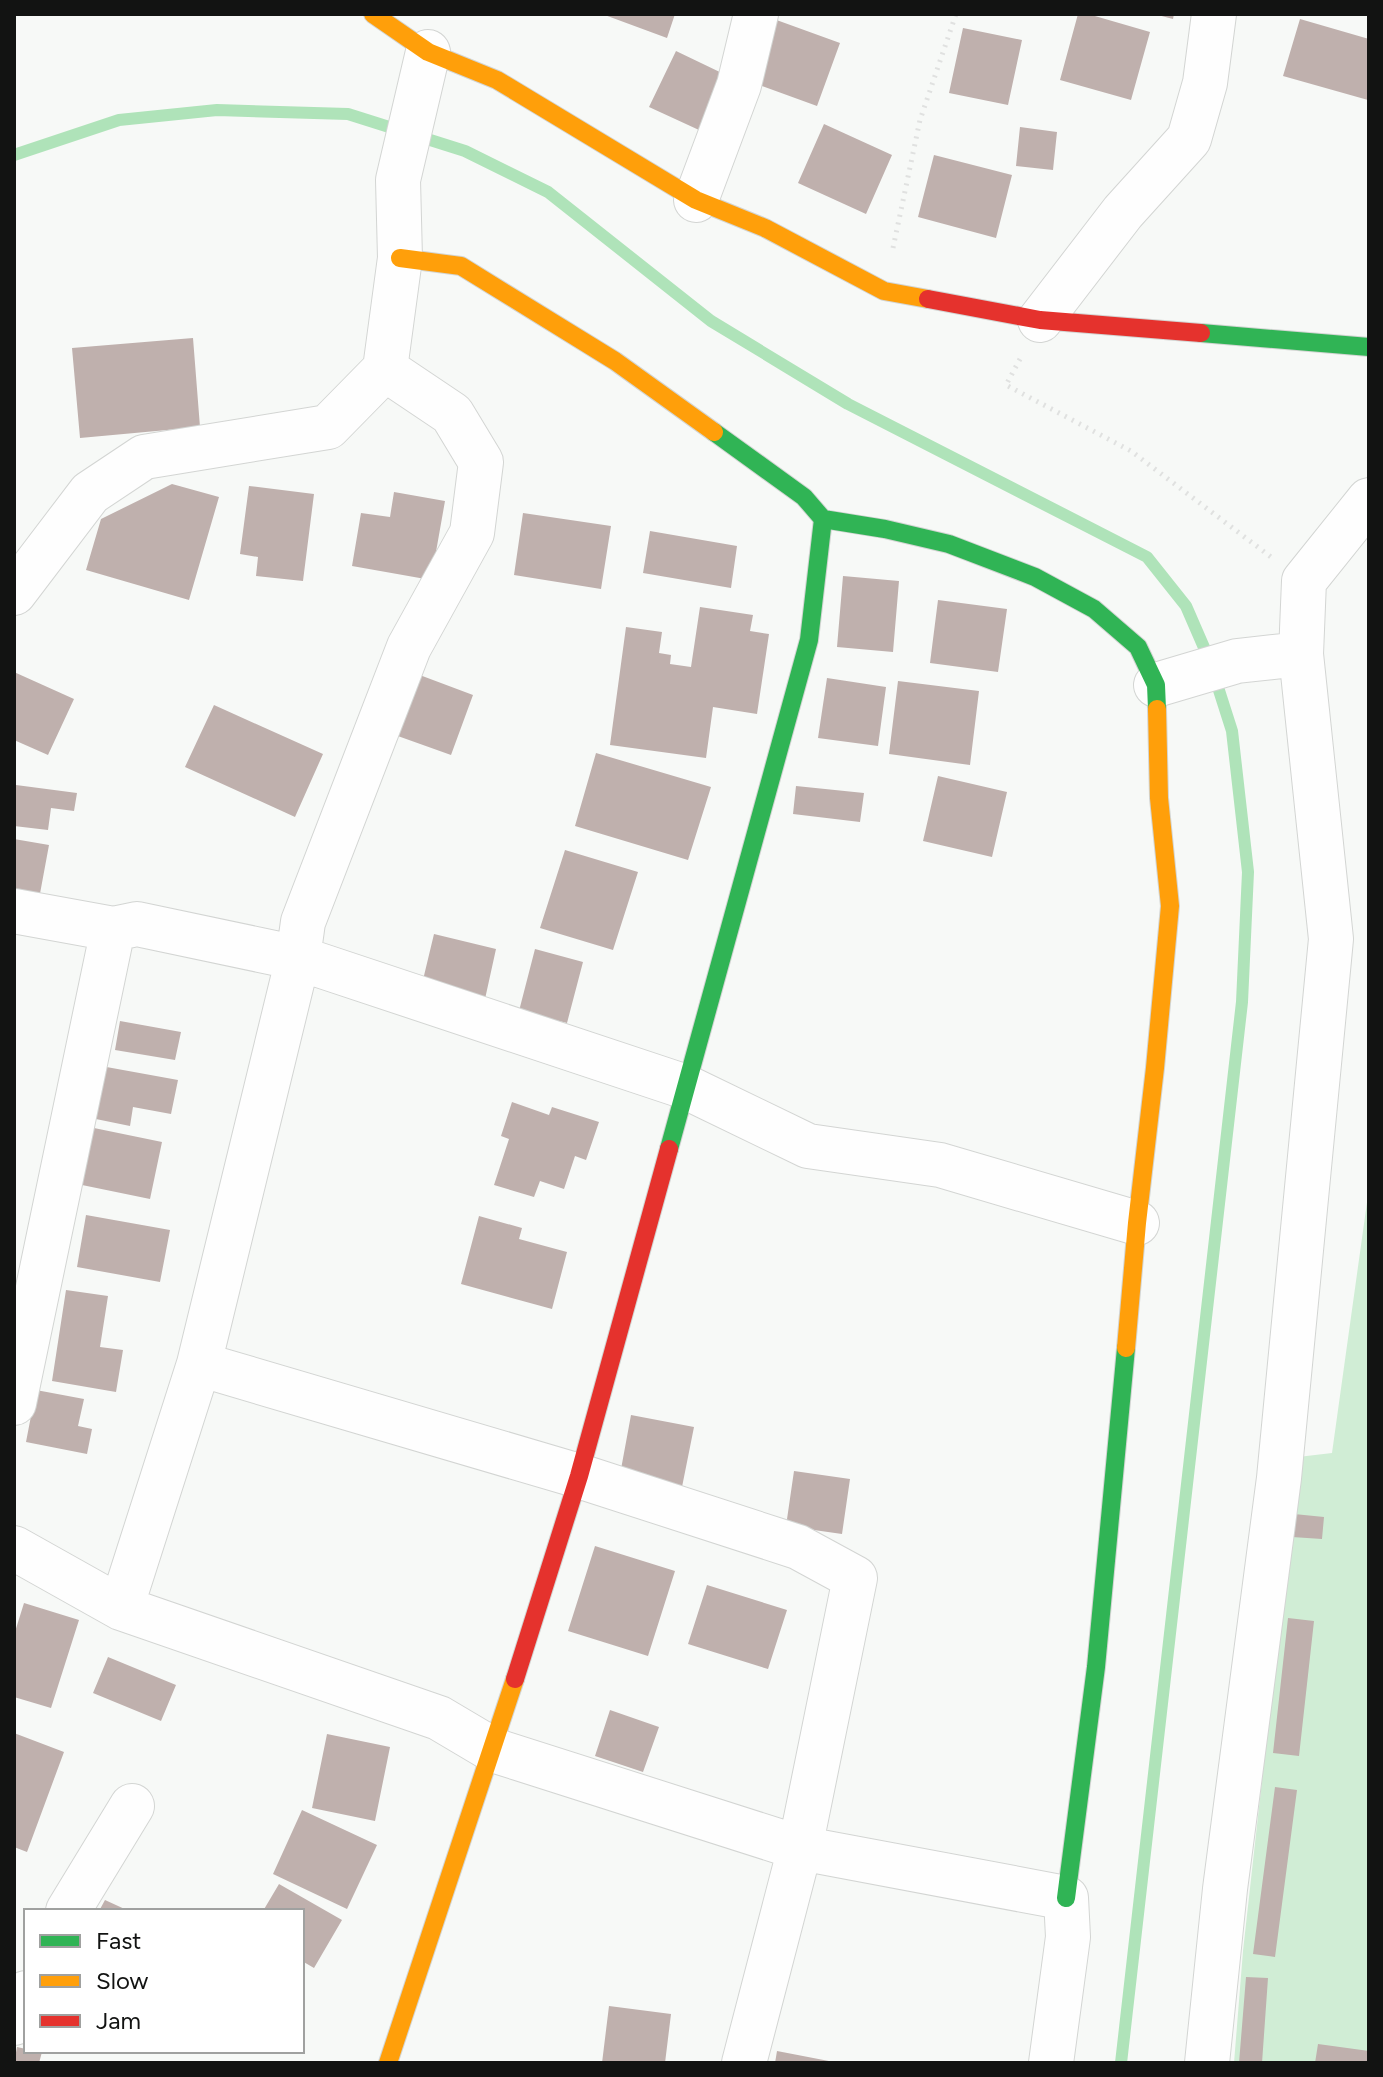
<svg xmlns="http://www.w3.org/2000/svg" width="1383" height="2077" viewBox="0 0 1383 2077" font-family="Figtree,sans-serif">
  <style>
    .green { fill: #d0edd5 }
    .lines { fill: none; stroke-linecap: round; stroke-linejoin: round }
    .stream { stroke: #afe3b9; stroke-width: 12 }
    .building { fill: #bfb0ad }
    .street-casing { stroke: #d3d5d3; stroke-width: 46 }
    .fast-casing { stroke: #d3d5d3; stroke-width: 20 }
    .slow-casing { stroke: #d3d5d3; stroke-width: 20 }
    .jam-casing { stroke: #d3d5d3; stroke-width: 20 }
    .path { stroke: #e0e1e0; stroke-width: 5; stroke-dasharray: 2 6; stroke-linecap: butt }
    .street { stroke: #fefefe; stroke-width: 44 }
    .fast { stroke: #30b455; stroke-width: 18 }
    .slow { stroke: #ff9f0a; stroke-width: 18 }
    .jam { stroke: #e5322d; stroke-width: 18 }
  </style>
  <rect width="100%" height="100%" fill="#f7f9f7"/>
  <path class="green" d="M 1369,1188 L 1369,2063 L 1234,2063 L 1243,1951 L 1298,1457 L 1332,1453 Z"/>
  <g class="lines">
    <path class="stream" d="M 14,155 L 119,120 L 217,110 L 348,114 L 465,151 L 548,192 L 711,321 L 848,404 L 1147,557 L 1186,606 L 1209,659 L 1232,731 L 1248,872 L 1242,1002 L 1121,2063"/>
  </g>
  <path class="building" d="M 602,14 L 675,14 L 667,38 Z
    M 1078,14 L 1088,14 L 1150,32 L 1131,100 L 1060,80 Z
    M 1154,14 L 1174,14 L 1173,19 Z
    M 771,18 L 840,43 L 817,106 L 748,81 Z
    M 1300,19 L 1369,39 L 1368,100 L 1283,76 Z
    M 963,28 L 1022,40 L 1008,105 L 949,93 Z
    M 676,51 L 726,75 L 699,130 L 649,107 Z
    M 824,124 L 892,155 L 866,214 L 798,183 Z
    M 1020,127 L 1057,132 L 1053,170 L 1016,166 Z
    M 934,155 L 1012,175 L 996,238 L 918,217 Z
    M 193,338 L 200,427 L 80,438 L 72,348 Z
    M 172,484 L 219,497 L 189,600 L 86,570 L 101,519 Z
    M 249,486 L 314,494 L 303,581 L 256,576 L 258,557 L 240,554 Z
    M 394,492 L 445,501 L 431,580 L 352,566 L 361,513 L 390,517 Z
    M 523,513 L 611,526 L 601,589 L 514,575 Z
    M 650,531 L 737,546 L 731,588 L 643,573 Z
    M 843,576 L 899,581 L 893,652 L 837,647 Z
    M 938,600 L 1007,609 L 998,672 L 930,663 Z
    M 700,607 L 753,615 L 750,631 L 769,634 L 757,714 L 713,707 L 706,758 L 610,745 L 626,627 L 662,632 L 659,653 L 671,655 L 670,664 L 691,667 Z
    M 14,672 L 74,699 L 48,755 L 14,740 Z
    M 417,674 L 473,695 L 451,755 L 395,735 Z
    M 827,678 L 886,687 L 878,746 L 818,738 Z
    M 898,681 L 979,691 L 970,765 L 889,754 Z
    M 214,705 L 323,754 L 295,817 L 185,767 Z
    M 596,753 L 711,787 L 688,860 L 575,826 Z
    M 938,776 L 1007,792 L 992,857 L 923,841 Z
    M 16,785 L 77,793 L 74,811 L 51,808 L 48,830 L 14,826 Z
    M 796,786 L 864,793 L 860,822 L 793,814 Z
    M 14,839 L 49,845 L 39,899 L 14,895 Z
    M 565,850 L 638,872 L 613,950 L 540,928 Z
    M 434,934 L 496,949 L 485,999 L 422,984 Z
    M 535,949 L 583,962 L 567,1023 L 519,1011 Z
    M 120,1021 L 181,1032 L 175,1060 L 115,1050 Z
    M 101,1066 L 178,1080 L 171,1114 L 133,1107 L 130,1126 L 91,1118 Z
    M 512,1102 L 549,1115 L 552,1107 L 599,1122 L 586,1160 L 575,1156 L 564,1189 L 540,1181 L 534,1197 L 494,1185 L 509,1139 L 501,1136 Z
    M 94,1128 L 162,1142 L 150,1199 L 82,1185 Z
    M 86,1215 L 170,1230 L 160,1282 L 77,1267 Z
    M 479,1216 L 522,1228 L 519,1239 L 567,1252 L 552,1309 L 461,1284 Z
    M 66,1290 L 108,1296 L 100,1347 L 123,1350 L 116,1392 L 52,1381 Z
    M 36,1390 L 84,1399 L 78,1426 L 92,1429 L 87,1454 L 26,1442 Z
    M 631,1415 L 694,1427 L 681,1492 L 619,1480 Z
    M 794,1471 L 850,1479 L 842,1534 L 786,1526 Z
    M 1294,1514 L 1324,1517 L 1322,1539 L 1292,1537 Z
    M 595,1546 L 675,1571 L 648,1656 L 568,1631 Z
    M 707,1585 L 787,1610 L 768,1669 L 688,1644 Z
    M 24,1603 L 79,1620 L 51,1708 L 14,1697 L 14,1635 Z
    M 1288,1618 L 1314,1621 L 1299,1756 L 1273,1753 Z
    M 108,1657 L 176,1685 L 161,1721 L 93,1693 Z
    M 610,1710 L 659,1727 L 643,1772 L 595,1756 Z
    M 14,1733 L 64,1752 L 27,1852 L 14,1847 Z
    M 327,1734 L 390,1747 L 375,1821 L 312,1808 Z
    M 1275,1787 L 1297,1790 L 1275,1957 L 1253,1954 Z
    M 302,1810 L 377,1845 L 347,1909 L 273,1874 Z
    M 279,1884 L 342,1920 L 314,1968 L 302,1961 L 302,1911 L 263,1911 Z
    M 105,1900 L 129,1911 L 99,1911 Z
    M 1246,1977 L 1268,1978 L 1262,2063 L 1239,2063 Z
    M 609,2006 L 671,2014 L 665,2063 L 602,2063 Z
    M 1318,2044 L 1369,2051 L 1369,2063 L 1315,2063 Z
    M 17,2047 L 26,2049 L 26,2051 L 42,2052 L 39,2063 L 14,2063 Z
    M 777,2051 L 834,2062 L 834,2063 L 775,2063 Z"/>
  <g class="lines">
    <g class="street-casing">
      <path id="street" d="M 696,200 L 739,85 L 756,14
        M 1040,320 L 1123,212 L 1189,139 L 1205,83 L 1214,14
        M 14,593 L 90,493 L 144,457 L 328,427 L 385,369 L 400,258 L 398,180 L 428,52
        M 1156,685 L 1237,661 L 1301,654
        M 14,911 L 113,929 L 137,924 L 298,958 L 686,1087 L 808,1146 L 940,1165 L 1137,1223
        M 199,1364 L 579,1476 L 798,1547 L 855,1578 L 800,1848 L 744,2063
        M 14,1403 L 113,929
        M 14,1548 L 121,1608 L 439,1718 L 493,1750 L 800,1848 L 1066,1898 L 1068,1937 L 1051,2063
        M 121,1608 L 199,1364 L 298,958 L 303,922 L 409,647 L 472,533 L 481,462 L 452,414 L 385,369
        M 68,1911 L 132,1806
        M 14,2023 L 26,1993
        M 1207,2063 L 1225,1889 L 1279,1478 L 1331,939 L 1301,654 L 1304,581 L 1369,500"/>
    </g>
    <g class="fast-casing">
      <path id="fast" d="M 1201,333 L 1369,347
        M 823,519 L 885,529 L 949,544 L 1035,577 L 1094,609 L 1138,647 L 1156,685 L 1157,709
        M 669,1149 L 809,640 L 823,519 L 804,497 L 714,432
        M 1066,1898 L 1096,1667 L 1126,1348"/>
    </g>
    <g class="slow-casing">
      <path id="slow" d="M 373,14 L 428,52 L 497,80 L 696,200 L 765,228 L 884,291 L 928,299
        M 400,258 L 461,266 L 615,361 L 714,432
        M 1126,1348 L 1137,1223 L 1155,1068 L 1170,906 L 1159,798 L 1157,709
        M 388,2063 L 515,1679"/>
    </g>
    <g class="jam-casing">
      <path id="jam" d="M 928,299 L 1040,320 L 1201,333
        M 515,1679 L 579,1476 L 669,1149"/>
    </g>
    <path class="path" d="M 893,248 L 920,120 L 956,14
      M 1020,359 L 1006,385 L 1131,451 L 1271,557"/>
    <use href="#street" class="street"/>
    <use href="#fast" class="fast"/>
    <use href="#slow" class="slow"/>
    <use href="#jam" class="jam"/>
  </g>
  <rect width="1383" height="2077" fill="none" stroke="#121312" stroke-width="32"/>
  <rect x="24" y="1909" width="280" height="144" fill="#ffffff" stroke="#a0a1a0" stroke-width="2"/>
  <rect x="40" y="1935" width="40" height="12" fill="#30b455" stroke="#a0a1a0" stroke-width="2"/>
  <text x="96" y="1949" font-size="24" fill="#121312">Fast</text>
  <rect x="40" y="1975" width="40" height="12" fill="#ff9f0a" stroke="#a0a1a0" stroke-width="2"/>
  <text x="96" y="1989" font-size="24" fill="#121312">Slow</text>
  <rect x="40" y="2015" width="40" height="12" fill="#e5322d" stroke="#a0a1a0" stroke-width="2"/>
  <text x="96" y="2029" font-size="24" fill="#121312">Jam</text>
</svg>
